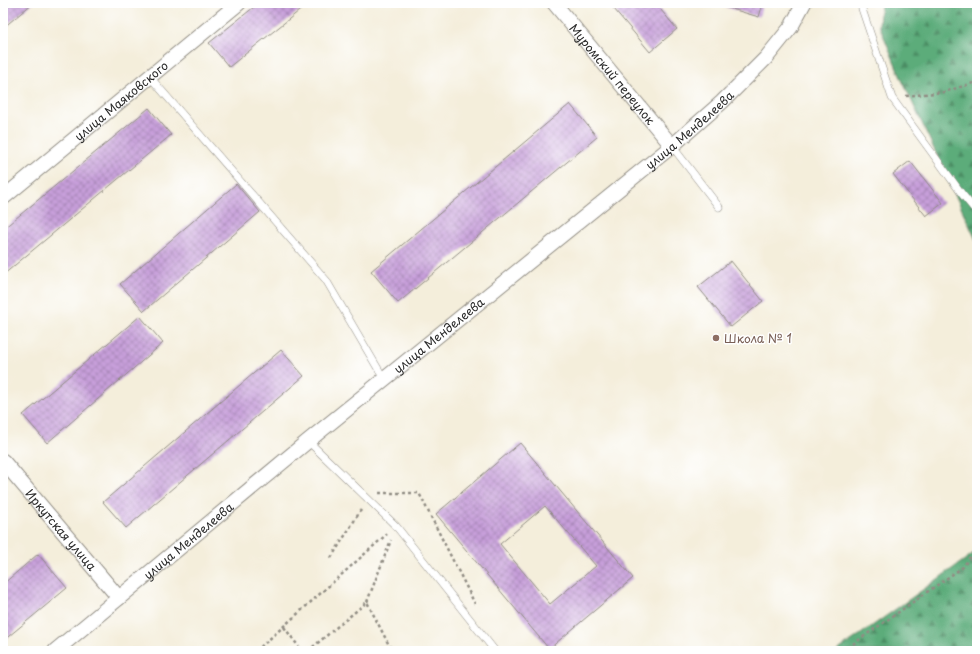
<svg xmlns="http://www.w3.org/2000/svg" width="980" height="654" viewBox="0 0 980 654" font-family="'Playpen Sans',sans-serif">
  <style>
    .forest { fill: url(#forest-firs); stroke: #436c52 }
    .building { fill: url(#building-cross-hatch); fill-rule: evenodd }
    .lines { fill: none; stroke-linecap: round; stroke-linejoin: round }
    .service-casing { stroke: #908c83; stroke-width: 8 }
    .minor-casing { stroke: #908c83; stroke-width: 16 }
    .path { stroke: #908c83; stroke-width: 2.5; stroke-dasharray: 3 3; stroke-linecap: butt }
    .service { stroke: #fff; stroke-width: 7 }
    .minor { stroke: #fff; stroke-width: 14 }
    .education-dot { fill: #8d6e63; stroke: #fff; stroke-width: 1.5 }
    .labels { text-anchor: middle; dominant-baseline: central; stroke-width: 3; stroke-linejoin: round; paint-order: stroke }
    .street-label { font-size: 12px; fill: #2b2b2b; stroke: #fff }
    .education-label { font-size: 12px; fill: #785e54; stroke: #fff; text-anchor: start }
  </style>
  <defs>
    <pattern id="forest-firs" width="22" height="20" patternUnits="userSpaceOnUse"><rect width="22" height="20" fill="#5bac7a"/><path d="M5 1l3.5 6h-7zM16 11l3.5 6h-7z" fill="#4b8c64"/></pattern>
    <pattern id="building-cross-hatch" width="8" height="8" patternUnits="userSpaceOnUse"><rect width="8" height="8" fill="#c79fda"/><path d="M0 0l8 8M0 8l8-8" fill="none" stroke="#a282b1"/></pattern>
  </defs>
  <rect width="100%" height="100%" fill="#fff"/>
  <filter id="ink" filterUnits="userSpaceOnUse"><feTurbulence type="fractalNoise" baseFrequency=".025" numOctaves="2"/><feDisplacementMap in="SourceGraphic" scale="8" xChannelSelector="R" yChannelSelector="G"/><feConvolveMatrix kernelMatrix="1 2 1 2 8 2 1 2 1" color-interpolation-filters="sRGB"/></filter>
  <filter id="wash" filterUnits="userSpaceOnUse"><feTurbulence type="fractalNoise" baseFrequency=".012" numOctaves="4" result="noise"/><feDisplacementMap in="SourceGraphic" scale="16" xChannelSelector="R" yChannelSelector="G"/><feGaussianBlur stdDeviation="0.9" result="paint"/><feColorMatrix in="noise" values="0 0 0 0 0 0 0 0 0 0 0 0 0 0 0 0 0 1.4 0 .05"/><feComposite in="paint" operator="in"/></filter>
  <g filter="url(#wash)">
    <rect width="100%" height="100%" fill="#f4eedb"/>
    <path class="forest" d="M 881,3 L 977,3 L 977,242 L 902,80 L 879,25 Z
      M 977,551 L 977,651 L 837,651 Z"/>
    <g id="blocks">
      <path class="building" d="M 3,3 L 33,3 L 3,28 Z
        M 259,3 L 309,3 L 229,67 L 209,43 Z
        M 609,3 L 655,3 L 677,29 L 650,52 Z
        M 726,3 L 763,3 L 759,17 L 725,7 Z
        M 570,104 L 597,137 L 398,303 L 371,271 Z
        M 149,108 L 171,135 L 3,275 L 3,229 Z
        M 910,161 L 943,203 L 926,216 L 893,174 Z
        M 236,184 L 260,212 L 144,311 L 120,284 Z
        M 731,261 L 763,301 L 731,327 L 698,287 Z
        M 140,316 L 163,343 L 47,443 L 23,415 Z
        M 281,350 L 304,376 L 126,528 L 103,502 Z
        M 520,443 L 633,578 L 549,649 L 436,514 ZM 545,506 L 596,566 L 550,604 L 500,544 Z
        M 38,554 L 67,588 L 3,641 L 3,584 Z"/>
    </g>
  </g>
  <g filter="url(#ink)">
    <use href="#blocks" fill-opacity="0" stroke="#908c83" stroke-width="1"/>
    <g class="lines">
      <g class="service-casing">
        <path id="service" d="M 860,3 L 892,98 L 962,194 L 976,211
          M 150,77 L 326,280 L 384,379
          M 672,146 L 719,207
          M 308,441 L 396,526 L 495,651"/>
      </g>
      <g class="minor-casing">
        <g id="minor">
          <path id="s1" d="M 554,3 L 672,146"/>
          <path id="s2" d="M 3,198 L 239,3"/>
          <path id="s3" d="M 3,461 L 119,598"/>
          <path id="s4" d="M 55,651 L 308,441 L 672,146 L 722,102 L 766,58 L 791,27 L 804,3"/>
        </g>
      </g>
      <path class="path" d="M 906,96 L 944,92 L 977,82
        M 379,493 L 419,493 L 475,604
        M 331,558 L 361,510
        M 367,602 L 391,540
        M 284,627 L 302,651
        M 256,651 L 387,534
        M 308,651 L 367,602 L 392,651
        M 843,651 L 963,567 L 977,547"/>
      <use href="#service" class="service"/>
      <use href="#minor" class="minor"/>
    </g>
  </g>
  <circle class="education-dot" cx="716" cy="338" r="4"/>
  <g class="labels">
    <g class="street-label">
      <text stroke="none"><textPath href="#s1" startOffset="92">Муромский переулок</textPath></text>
      <text stroke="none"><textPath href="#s2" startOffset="153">улица Маяковского</textPath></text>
      <text stroke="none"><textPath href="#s4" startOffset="821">улица Менделеева</textPath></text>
      <text stroke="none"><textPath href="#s4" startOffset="497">улица Менделеева</textPath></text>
      <text stroke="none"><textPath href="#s3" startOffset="90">Иркутская улица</textPath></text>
      <text stroke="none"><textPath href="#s4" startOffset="173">улица Менделеева</textPath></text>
    </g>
    <g class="education-label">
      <text x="724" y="338">Школа № 1</text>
    </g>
  </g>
  <rect width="980" height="654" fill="none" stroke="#fff" stroke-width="16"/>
</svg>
